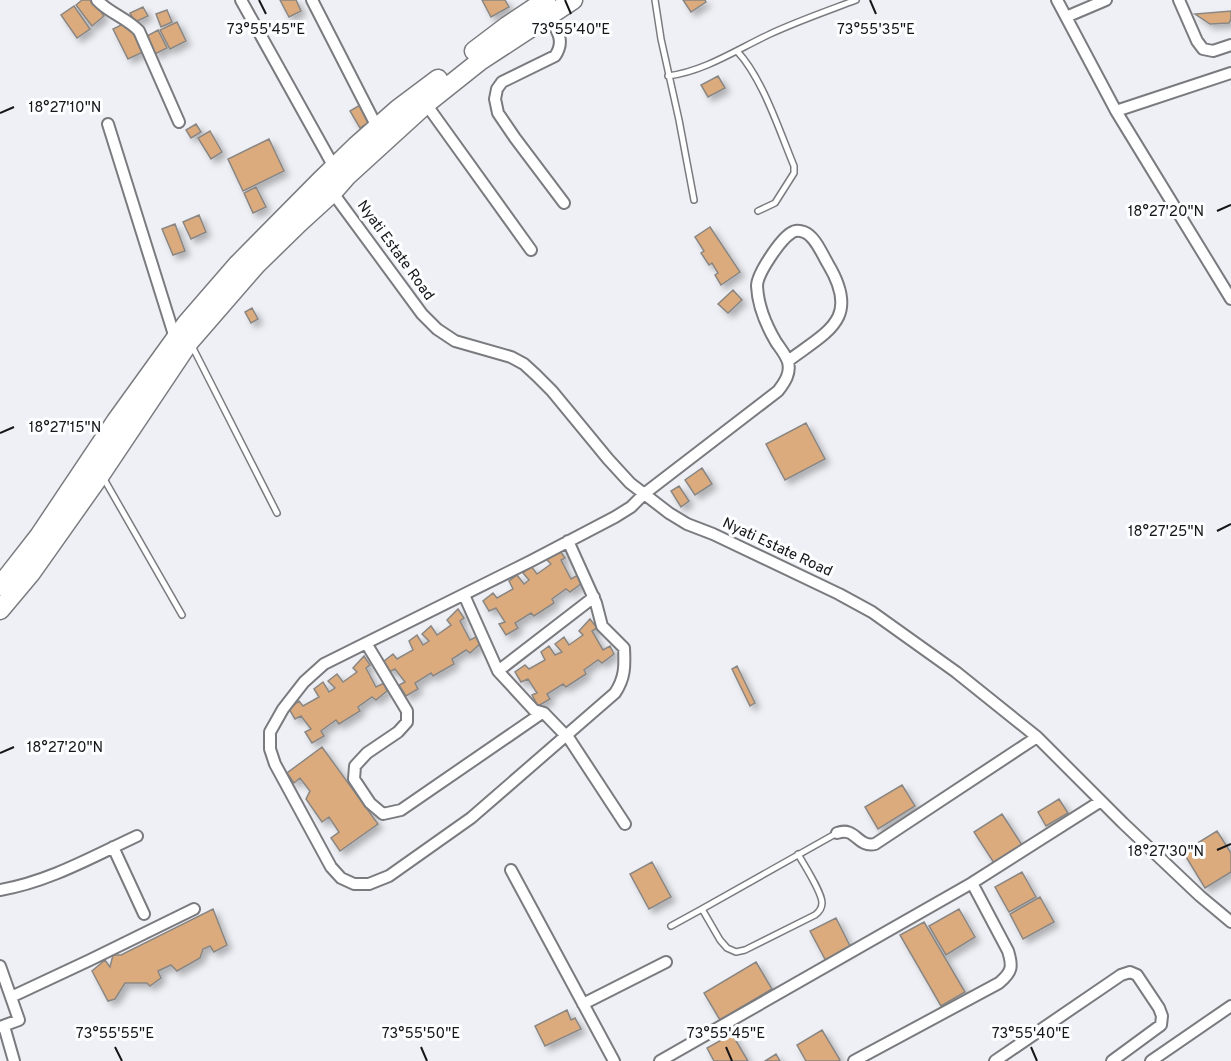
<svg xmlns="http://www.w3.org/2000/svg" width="1231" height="1061" viewBox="0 0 1231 1061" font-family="Overpass,sans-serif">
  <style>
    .building { fill: #dcab7d; stroke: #898683; stroke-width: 1.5; filter: url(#shadow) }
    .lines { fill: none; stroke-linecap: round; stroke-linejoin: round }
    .service-casing { stroke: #7a7b7f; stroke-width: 8 }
    .minor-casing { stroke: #7a7b7f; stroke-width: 14 }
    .trunk-casing { stroke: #7a7b7f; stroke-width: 21 }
    .service { stroke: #fff; stroke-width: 5 }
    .minor { stroke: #fff; stroke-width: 10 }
    .trunk { stroke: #fff; stroke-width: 18 }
    .ticks { fill: none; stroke: #161618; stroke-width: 2 }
    .labels { text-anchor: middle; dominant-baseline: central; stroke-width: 6; stroke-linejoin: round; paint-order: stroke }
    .street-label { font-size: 15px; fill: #161618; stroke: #fdfeff }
    .ticks-label { font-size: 15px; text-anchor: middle; fill: #161618; stroke: #fdfeff; stroke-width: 6; stroke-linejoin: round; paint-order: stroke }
  </style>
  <defs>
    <filter id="shadow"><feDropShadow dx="4.5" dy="4.5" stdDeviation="3" flood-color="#0004"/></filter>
  </defs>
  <rect width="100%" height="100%" fill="#eff0f5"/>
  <path class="building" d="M 82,0 L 92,0 L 104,16 L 92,26 L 76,5 Z
    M 280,0 L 296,0 L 301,11 L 289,17 Z
    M 482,0 L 505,0 L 509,7 L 491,17 Z
    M 683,0 L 705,0 L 706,2 L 691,12 Z
    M 74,6 L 90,29 L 77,38 L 61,15 Z
    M 143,7 L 148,16 L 135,22 L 130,13 Z
    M 167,10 L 172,22 L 161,27 L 156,14 Z
    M 1231,11 L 1231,19 L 1229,23 L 1210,24 L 1195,14 Z
    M 177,22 L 186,41 L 170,49 L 160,30 Z
    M 123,24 L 132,30 L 143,52 L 128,59 L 113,29 Z
    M 158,30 L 167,48 L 155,54 L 147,36 Z
    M 718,76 L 725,88 L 708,97 L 701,85 Z
    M 360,105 L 370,122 L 360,128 L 350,111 Z
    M 196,124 L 201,132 L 191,138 L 186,130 Z
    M 210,131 L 222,152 L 211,159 L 198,138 Z
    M 269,139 L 284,171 L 243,191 L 228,159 Z
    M 256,187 L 266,207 L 253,213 L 244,193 Z
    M 199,215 L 206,232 L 191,239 L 183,222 Z
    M 175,224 L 185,251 L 173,255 L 162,229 Z
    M 710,227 L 740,272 L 721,285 L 715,275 L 718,273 L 712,263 L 709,265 L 701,253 L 704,251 L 695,237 Z
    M 733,290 L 742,300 L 728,313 L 718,304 Z
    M 252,308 L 258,319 L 251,323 L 245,312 Z
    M 806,423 L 825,459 L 785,480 L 766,444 Z
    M 702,468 L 712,484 L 695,495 L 685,480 Z
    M 679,486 L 689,501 L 681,507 L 671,491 Z
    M 558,548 L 565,558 L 561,560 L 571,579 L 578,575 L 582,583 L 570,592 L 566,589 L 552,599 L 554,603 L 534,616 L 531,613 L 515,623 L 518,628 L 506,635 L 499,624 L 505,622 L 496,608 L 489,611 L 483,601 L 493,593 L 497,598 L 513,589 L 509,581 L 517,575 L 524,584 L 529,580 L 523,573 L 531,566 L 537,574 L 551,564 L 547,560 Z
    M 458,609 L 464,618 L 460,621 L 470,640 L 478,636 L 481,643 L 470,653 L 466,650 L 452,659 L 454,664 L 433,676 L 431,673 L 415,683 L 418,689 L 406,696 L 399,685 L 405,682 L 395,669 L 389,672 L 383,662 L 393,654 L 397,659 L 413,650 L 409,641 L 417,635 L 423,645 L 429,641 L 422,634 L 431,626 L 437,635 L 451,625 L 447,620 Z
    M 590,619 L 597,628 L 592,631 L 603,650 L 610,646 L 614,654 L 602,663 L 598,660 L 584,670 L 586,674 L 566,687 L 563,684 L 547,694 L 550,699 L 538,706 L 532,695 L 537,693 L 528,679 L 521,682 L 515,672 L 525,665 L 529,669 L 545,660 L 541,652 L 549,646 L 555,655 L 562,652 L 555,644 L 564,637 L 569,645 L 583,635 L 579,631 Z
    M 364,656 L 370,665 L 366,668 L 376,687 L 384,683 L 387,691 L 376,700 L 372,697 L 358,707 L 360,711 L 339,724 L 336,720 L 321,731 L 324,736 L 312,743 L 305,732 L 311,729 L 301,716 L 295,719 L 289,709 L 299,701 L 303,706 L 319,697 L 314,689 L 323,682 L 329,692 L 335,688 L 328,681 L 337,674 L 343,682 L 357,672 L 353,668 Z
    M 737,666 L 755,703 L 750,706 L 732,669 Z
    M 322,747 L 378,824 L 340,851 L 331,838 L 339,832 L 329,817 L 322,822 L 306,799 L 310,791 L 300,778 L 294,783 L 287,773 Z
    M 902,785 L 915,806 L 878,829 L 865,807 Z
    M 1059,799 L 1068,813 L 1046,826 L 1038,812 Z
    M 1002,814 L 1022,845 L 994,863 L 974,832 Z
    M 1217,831 L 1231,853 L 1231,872 L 1205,888 L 1183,852 Z
    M 652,862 L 671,897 L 649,909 L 630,874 Z
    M 1022,872 L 1036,897 L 1009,912 L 995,887 Z
    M 1040,897 L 1054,922 L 1023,939 L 1010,914 Z
    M 213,909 L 227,945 L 214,952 L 210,946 L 203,949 L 200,958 L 177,971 L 171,965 L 158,971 L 161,978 L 150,986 L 147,983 L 125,983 L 115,999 L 108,1001 L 92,971 L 105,960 L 110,967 L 113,955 L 121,955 Z
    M 959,909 L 975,937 L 946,955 L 929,926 Z
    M 836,918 L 851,948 L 826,961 L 810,931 Z
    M 924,922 L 965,992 L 941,1006 L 900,935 Z
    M 756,962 L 772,989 L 720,1020 L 704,993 Z
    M 567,1010 L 571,1020 L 575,1018 L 581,1029 L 545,1046 L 535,1026 Z
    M 822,1030 L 840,1060 L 838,1061 L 806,1061 L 797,1045 Z
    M 732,1034 L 748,1061 L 714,1061 L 707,1048 Z
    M 776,1054 L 780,1061 L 765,1061 Z"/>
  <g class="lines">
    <g class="service-casing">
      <path id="service" d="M 655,0 L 661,39 L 679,120 L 694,200
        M 737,51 C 763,79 779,130 794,166 L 794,173 L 775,203 L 758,211
        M 668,76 C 705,71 736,50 770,34 C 798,21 827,11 856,0
        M 192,346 L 277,513
        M 104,479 L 182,615
        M 798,854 C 804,865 822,892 822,903 C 822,909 819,912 815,915 L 745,950 L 736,952 L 727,948 L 720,940 L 702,909 L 837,833
        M 671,926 L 702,909"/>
    </g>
    <g class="minor-casing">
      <path id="minor" d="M 97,0 C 109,13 127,18 139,31 L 179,122
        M 241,0 L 334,167
        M 312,0 L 377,127
        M 1057,0 L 1116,111 L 1231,73
        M 1179,0 L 1197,41 L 1203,49 L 1213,51 L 1231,45
        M 549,15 C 556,30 566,40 555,56 L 502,82 L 497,89 L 495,99 L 498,113 L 515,138 L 564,203
        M 1066,17 L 1106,0
        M 426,104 L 531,250
        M 1116,111 L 1231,299
        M 108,124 L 175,338
        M 330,189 L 422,314 L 437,329 L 455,341 L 511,357 L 524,364 L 536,375 L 552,391 L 608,459 L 630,483 L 669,513 L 687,524 L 713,534 L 839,594 L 872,612 L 956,672 L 1037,737 L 1123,823 L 1200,896 L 1231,922
        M 568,541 L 596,603 L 602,626 L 624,648 C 625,666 625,678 615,693 L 471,818 L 389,876 L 369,884 L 354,884 L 341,878 L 331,867 L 275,764 L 270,749 L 270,732 L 283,709 L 304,682 L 324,664 L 531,561 L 615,517 L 631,507 L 644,494 L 778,391 C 785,382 791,373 788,362 C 786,355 780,348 776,342 C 766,325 758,307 757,286 C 757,274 780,240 791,233 C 795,230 799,230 804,232 C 815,236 822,254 828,264 C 861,319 828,331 788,361
        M 464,595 L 498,671 L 534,710 L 544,713 L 570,740 L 625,824
        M 366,643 L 407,711 L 407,722 L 398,732 L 367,753 L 355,766 L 354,779 L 370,803 L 383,814 L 401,810 L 542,713
        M 498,671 L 594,597
        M 837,833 C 856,826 857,848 875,844 L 1037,737
        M 113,847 L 144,914
        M 511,870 L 614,1061
        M 0,890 C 48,882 92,857 137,836
        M 0,966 L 19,1020 L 0,1027
        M 11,997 L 90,960 L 194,909
        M 583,1004 L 666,962
        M 4,1026 L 14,1061
        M 660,1061 L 972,883 L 1101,801
        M 854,1061 L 999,983 C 1012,972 1013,967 1008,951 L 972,883
        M 995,1061 L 1121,975 L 1130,972 L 1137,975 L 1159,1008 L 1162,1016 L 1161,1025 L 1112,1061
        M 1151,1061 L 1231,1006"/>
    </g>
    <g class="trunk-casing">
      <path id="trunk" d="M 474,51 L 507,26 L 546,0
        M 0,586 L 39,536 L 116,421 L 186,324 L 238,264 L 321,180 L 356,146 L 398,109 L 438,79
        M 0,610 L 31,573 L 101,474 L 190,341 L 256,265 L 299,223 L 333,192 L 347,176 L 426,104 L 480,61 L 573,0"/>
    </g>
    <use href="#service" class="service"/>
    <use href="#minor" class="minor"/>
    <use href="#trunk" class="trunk"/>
  </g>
  <path class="ticks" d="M 259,0 L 266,14M 565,0 L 571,14M 870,0 L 876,14M 0,113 L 14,107M 1217,211 L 1231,205M 0,433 L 14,427M 1217,531 L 1231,524M 0,753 L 14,747M 1217,850 L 1231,844M 115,1047 L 122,1061M 421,1047 L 427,1061M 726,1047 L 732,1061M 1031,1047 L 1037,1061"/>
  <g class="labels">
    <g class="street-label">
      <text transform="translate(395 251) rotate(54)">Nyati Estate Road</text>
      <text transform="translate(777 548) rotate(25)">Nyati Estate Road</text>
    </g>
  </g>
  <g class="ticks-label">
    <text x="266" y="34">73°55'45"E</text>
    <text x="571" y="34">73°55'40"E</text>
    <text x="876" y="34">73°55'35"E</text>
    <text x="65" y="112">18°27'10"N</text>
    <text x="1166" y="216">18°27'20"N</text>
    <text x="65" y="432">18°27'15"N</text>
    <text x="1166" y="536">18°27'25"N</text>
    <text x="65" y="752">18°27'20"N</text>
    <text x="1166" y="856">18°27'30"N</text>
    <text x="115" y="1038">73°55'55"E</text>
    <text x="421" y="1038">73°55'50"E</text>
    <text x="726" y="1038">73°55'45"E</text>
    <text x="1031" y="1038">73°55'40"E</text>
  </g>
</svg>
